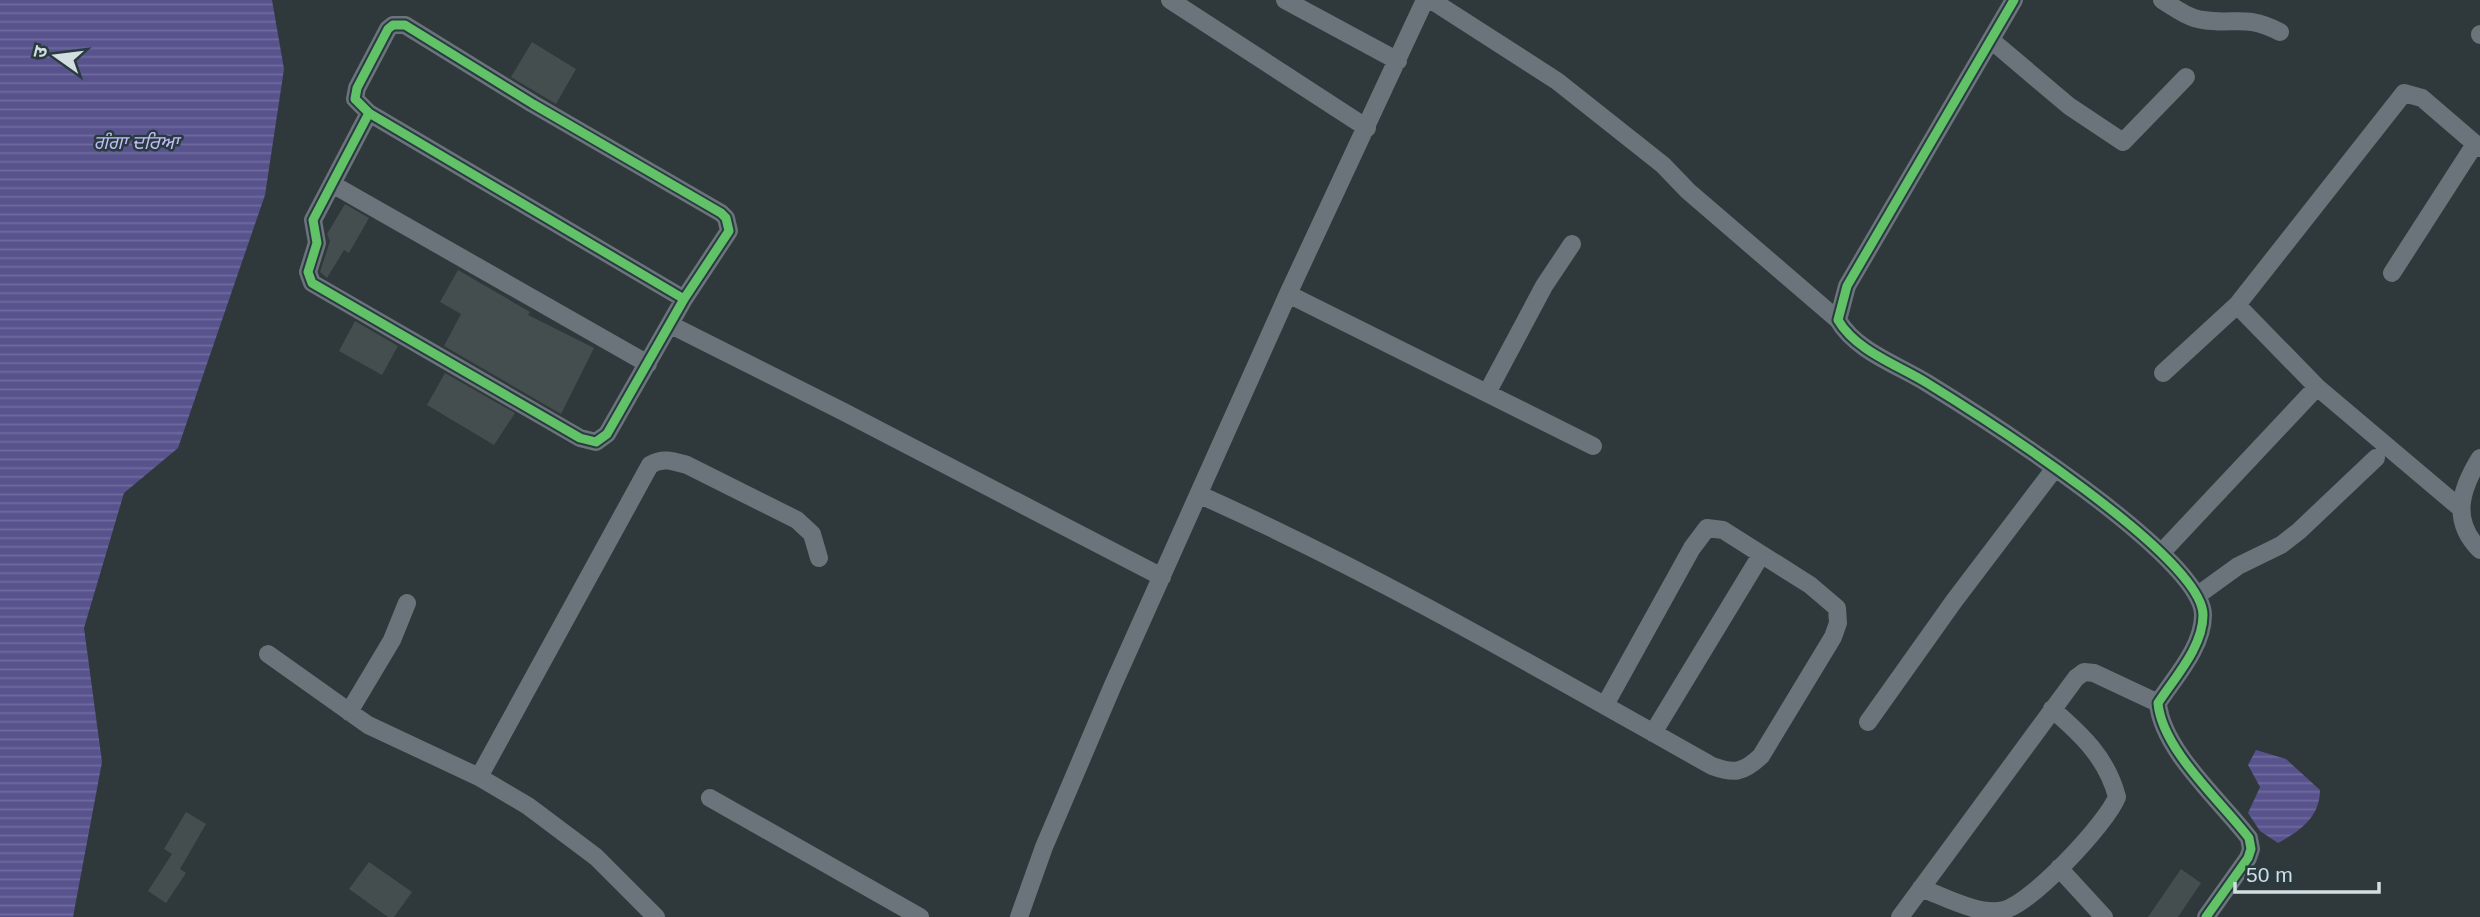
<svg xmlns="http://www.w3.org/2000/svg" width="2480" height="917" viewBox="0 0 2480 917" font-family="Helvetica,'Noto Sans Devanagari','Noto Sans Gurmukhi',sans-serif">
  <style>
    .water { fill: url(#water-rules) }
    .building { fill: #454e4f }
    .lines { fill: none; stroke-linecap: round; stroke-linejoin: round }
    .minor { stroke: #6b737b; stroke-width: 18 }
    .cycleway-casing { stroke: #293b41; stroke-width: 13 }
    .cycleway { stroke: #61c268; stroke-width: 9 }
    .labels { text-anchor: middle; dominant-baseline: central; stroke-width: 5; stroke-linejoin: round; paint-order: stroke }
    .water-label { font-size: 19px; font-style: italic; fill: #c0bdf5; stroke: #293b41 }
  </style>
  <defs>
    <pattern id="water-rules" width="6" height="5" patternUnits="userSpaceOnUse" patternTransform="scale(1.75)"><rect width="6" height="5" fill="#58538d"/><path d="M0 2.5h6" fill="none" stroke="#6f6b9d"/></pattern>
  </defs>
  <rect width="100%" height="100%" fill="#2f383b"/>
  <path class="water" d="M 0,0 L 272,0 L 284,69 L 265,195 L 178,448 L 124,493 L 84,628 L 102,762 L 73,917 L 0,917 Z
    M 2256,750 L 2286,759 L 2320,790 C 2320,817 2300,831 2278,843 L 2260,831 L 2248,813 L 2260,787 L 2248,765 Z"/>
  <path class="building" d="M 532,42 L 576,69 L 556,104 L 511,77 Z
    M 345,204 L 369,218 L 349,253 L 344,250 L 327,278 L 320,272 L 330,241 L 327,234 Z
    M 458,270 L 530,312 L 528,315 L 594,348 L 561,414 L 444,346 L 461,314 L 440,302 Z
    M 355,321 L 398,346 L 382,375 L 339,351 Z
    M 445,373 L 515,413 L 494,445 L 427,405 Z
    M 186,812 L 206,824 L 180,869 L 186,873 L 166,903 L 148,891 L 172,854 L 164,849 Z
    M 369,862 L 412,892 L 394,917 L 388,917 L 349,889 Z
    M 2181,869 L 2201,883 L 2178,917 L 2148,917 Z"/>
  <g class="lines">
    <path class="minor" d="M 1170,0 L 1367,128
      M 1285,0 L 1398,61
      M 1431,0 L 1557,81 L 1663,165 L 1688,191 L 1838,320
      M 2014,0 L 1847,286 L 1838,320 C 1856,351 1898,365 1927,383 C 1979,415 2203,557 2203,615 C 2203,647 2175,677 2158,703 C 2162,750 2221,801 2249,838 L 2251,849 L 2248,858 L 2206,917
      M 2162,0 C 2175,8 2188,18 2203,20 C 2236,25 2245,14 2280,32
      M 2480,34 L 2480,35
      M 1991,40 L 2069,106 L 2123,142 L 2186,77
      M 369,113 L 355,99 L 357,88 L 388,29 L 393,25 L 405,25 L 533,104 L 721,213 L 726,218 L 729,231 L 684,299 L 607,434 L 596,442 L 580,438 L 312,283 L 308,272 L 317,243 L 313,220 L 369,113 L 684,299
      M 332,184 L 648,364
      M 2392,273 L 2475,144
      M 1288,294 L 1593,446
      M 2237,305 L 2317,387 L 2459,507
      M 671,325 L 844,412 L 1162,577
      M 2163,373 L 2237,305 L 2404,93 L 2422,98 L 2480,148
      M 1487,393 L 1544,286 L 1572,244
      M 2480,458 C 2460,490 2451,521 2480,550
      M 1200,495 C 1377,574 1543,671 1712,766 C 1734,774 1743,773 1761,756 L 1833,637 L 1838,623 L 1837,608 L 1810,585 L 1723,530 L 1707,528 L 1692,548 L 1605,705
      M 2162,552 L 2317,387
      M 2198,595 L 2238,566 L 2281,545 L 2299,531 L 2376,458
      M 268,654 L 368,725 L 479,777 L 528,806 L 596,857 L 656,917
      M 349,712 L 392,640 L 407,603
      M 1868,722 L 1954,601 L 2055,468
      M 1653,733 L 1761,555
      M 479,777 L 650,465 C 663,457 673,461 687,465 L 797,520 L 812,534 L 819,558
      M 710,798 L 920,917
      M 2059,868 L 2104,917
      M 1921,888 C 1945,897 1979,916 2004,910 C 2032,903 2107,823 2117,797 C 2107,758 2081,734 2052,709
      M 1019,917 L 1044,847 L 1113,685 L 1288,294 L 1425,0
      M 1900,917 L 2076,678 L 2084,672 L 2094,673 L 2158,703"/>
    <g class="cycleway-casing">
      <path id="cycleway" d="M 2014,0 L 1847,286 L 1838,320 C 1856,351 1898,365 1927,383 C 1979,415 2203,557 2203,615 C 2203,647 2175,677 2158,703 C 2162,750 2221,801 2249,838 L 2251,849 L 2248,858 L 2206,917
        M 369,113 L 355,99 L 357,88 L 388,29 L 393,25 L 405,25 L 533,104 L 721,213 L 726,218 L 729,231 L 684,299 L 607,434 L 596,442 L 580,438 L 312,283 L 308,272 L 317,243 L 313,220 L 369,113 L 684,299"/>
    </g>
    <use href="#cycleway" class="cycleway"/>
  </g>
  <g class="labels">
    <g class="water-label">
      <text x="136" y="142">ਗੰਗਾ ਦਰਿਆ</text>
    </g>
  </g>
  <g transform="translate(56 56) rotate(284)" stroke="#293b41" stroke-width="5" paint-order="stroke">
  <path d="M0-5L12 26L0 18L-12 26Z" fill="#d3dee2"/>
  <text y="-10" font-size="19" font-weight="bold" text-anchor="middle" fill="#d3dee2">उ</text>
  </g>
  <path d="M2235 882v10h144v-10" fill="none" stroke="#d3dee2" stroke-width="3.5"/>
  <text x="2246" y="882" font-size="21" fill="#d3dee2" stroke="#293b41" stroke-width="5" paint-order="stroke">50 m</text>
</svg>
